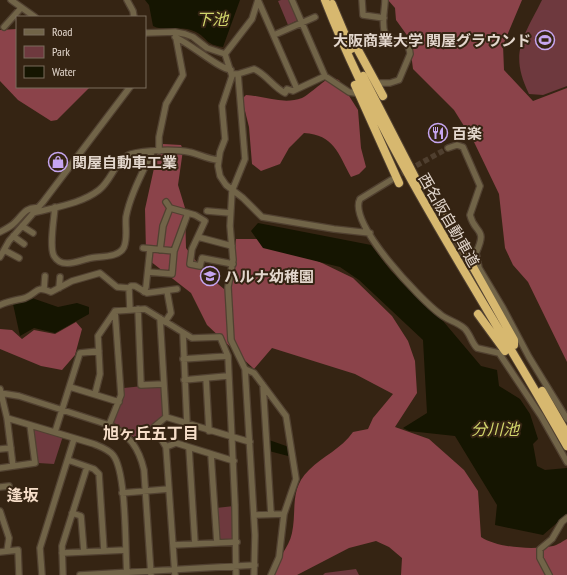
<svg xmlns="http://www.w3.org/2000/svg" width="567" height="575" viewBox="0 0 567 575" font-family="'PT Sans Narrow','Noto Sans JP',sans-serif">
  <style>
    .green { fill: #6e393e }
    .forest { fill: #8b434a }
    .water { fill: #151501 }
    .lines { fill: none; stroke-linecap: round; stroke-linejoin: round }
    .minor-tunnel { stroke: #4f3f2f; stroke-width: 5.5; stroke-dasharray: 5.5 3; stroke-linecap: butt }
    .minor-casing { stroke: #514131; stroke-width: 8 }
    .highway-casing { stroke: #514131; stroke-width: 10 }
    .minor { stroke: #716448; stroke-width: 5.5 }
    .highway { stroke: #d7b86f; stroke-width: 8 }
    .labels { text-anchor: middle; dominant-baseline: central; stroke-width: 4; stroke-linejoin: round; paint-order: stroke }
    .poi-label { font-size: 15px; font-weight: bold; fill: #e3d7cd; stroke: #352413; text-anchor: start }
    .street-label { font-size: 15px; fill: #e3d7cd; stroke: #352413 }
    .water-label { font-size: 16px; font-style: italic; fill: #d2d66c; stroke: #352413 }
    .neighbourhood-label { font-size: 16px; font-weight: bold; fill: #f6dec9; stroke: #352413 }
  </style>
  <rect width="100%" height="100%" fill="#352413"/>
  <path class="green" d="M 281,0 L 291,0 L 298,20 L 288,25 L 278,1 Z
    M 542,0 L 567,0 L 567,86 L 543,95 L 529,94 C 509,53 523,38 542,0 Z
    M 162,384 L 164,416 L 135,438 L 113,422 L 124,396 L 124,388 Z
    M 33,427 L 63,436 L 54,464 L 38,463 Z
    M 234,506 L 234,540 L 218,541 L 216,508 Z
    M 356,569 L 359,575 L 323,575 L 325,573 Z"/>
  <path class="forest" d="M 388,0 L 522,0 L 503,45 L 504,70 L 533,101 L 567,88 L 567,362 L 528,282 L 513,265 L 505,248 L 499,194 L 474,142 L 454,110 L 413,69 L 409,38 L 396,20 L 395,8 Z
    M 17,29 L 17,87 L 90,87 L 57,120 L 51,121 L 18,100 L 0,81 L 0,30 Z
    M 330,77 L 339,80 L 358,110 L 361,148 L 366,167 L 359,174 L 351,177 C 338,153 334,135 304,133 L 289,148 L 280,164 L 261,171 L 252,164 L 249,127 L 242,99 L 246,95 C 265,96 283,105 302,98 C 307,96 324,81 330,77 Z
    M 163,144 L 181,145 L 183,150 L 178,185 L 185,208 L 186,248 L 206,274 L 224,289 L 233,269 L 236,239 L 259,239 L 291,249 L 322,263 L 353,278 L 392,316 L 408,341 L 415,361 L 417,393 L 395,427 L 429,439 L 464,470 L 478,491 L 481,537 C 497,548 534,550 553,546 C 558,545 563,541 567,539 L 567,575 L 401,575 L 402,558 L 389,547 L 376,541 L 349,548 L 297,575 L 273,575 C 276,559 289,548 292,533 C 297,510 289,489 309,470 C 323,456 341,449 353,432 L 368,429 L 373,418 L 393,394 L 355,374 L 272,348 L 254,369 L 207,325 L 191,293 L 150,261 L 146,252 L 145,209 L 158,150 Z
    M 76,322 L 82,329 L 75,355 L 62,370 L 41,366 L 0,349 L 0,329 L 12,330 L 22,339 L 34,330 L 55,334 Z"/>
  <path class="water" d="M 145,0 L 240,0 L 223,47 C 204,44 209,39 196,32 C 183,25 165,32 153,26 L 149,5 Z
    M 258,223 L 371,245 L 391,271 L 443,321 L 481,366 L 497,370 L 499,386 L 520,399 L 530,414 L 538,439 L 533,444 L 537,466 L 545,470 L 567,468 L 567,514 L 543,535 L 495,525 L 497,505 L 455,436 L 409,431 L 403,428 L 427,413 L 423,340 L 359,280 L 340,267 L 263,248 L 251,231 Z
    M 32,298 L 58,307 L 77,303 L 89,307 L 89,314 L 55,333 L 34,328 L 20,336 L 13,304 Z
    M 269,440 L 289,447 L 292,457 L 269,451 Z"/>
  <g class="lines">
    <path class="minor-tunnel" d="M 394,178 L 448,148"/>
    <g class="minor-casing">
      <path id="minor" d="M 11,0 L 35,17
        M 127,0 L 133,11 L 134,17
        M 258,0 L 252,19 L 225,54 L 232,76 L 222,106 L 225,139 L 220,152 L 218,166 L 220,176 L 226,185 L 243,198 L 262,217 L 334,229 L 370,233
        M 258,0 L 297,89
        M 292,0 L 325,76
        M 362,0 L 363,15 L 384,18
        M 4,27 L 21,8
        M 145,33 L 175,32 L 185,34 L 193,37 L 207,48 L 225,54
        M 274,35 L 315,17
        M 175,37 C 191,44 219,69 231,70
        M 234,74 L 238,74 L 254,69 C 266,74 273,87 285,93 L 287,89 L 293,91 L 325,76 L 349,92 L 355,93
        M 238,74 L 245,159 L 232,191 L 230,226 L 233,260 L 228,287 L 231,340 L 245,369 L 255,535 L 254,575
        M 378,83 L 390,83 L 399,80 L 410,54 C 409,36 390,43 385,33 C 381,23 385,10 385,0
        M 448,148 L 457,145 L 463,147 L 480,186 L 470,215 C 475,235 488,227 476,253 L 479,268 L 503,308 L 529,357 L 567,419
        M 159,151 L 159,137 L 166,104 L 183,75 L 176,38
        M 391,180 L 360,199 C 347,223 421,300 440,314 C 447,320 457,322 464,328 C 470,333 471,342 477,348 L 499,353 L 541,416 L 567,462
        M 55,207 C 54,219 49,247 54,256 C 62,270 80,260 91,258 C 100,256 119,258 124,247 C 128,237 125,227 126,217 C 130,195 143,172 152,152
        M 170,208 L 195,215 L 205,221 L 192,249 L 190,264 L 200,266 L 202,258 L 233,264
        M 207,211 L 230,213
        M 33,213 C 55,207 81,204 99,190 C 112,180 115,160 131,154 C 144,150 176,149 189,152 C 199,154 207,159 218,160
        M 22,226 L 33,233
        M 0,232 C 4,230 8,228 12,225 C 21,218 25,206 38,208
        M 13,236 L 24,244
        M 198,237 L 232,246
        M 143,248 L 174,251
        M 4,250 L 19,258
        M 160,250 L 163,226 L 170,208 L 166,202
        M 0,257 L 9,241 L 43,202 L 130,87
        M 148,272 L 172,274 L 174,251 L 188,213
        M 59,288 L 60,277
        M 129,288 L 130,310
        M 44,289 L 45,276
        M 144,292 L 146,287 L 150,249
        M 0,305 C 8,301 17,300 25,298 C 38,293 35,285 51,292 L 72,281 L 100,273 L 117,287 L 129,288 L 131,286 L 135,286 L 147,293 L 177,289
        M 138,309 L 141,385 L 163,384
        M 160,318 L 166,417
        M 165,322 L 171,313 L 167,291
        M 183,334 L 187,424
        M 183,359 L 228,356
        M 245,369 L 254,373 L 286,416 L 296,479 L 284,514 L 279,557 L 271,575
        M 206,378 L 209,431
        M 184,380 L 227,376
        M 263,385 L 271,514
        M 70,387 L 119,402
        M 0,389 L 7,418 L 13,466
        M 0,393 L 19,396 L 109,425 C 129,434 139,448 144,470 L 151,575
        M 95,394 L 100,374 L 98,336 L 115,311 L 145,309 L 192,338 L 220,337 L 228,356 L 235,505 L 236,575
        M 166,417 L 154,427 L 166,447 L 175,575
        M 166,417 L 250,442
        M 7,418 L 94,444 C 101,447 108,449 113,455 C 127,472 125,550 127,575
        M 109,425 L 121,395 L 115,311
        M 55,432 L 80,353 L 99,351
        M 166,447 L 176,443 L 234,461
        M 189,448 L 195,544
        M 0,449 L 11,448
        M 211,455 L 217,543
        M 68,460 L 94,469 L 99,474 L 104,551
        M 0,468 L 35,463 L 30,425
        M 0,487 L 9,486
        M 122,493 L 169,489
        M 0,511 L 9,538 L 7,551
        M 72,513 L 81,516 L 84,552
        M 254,515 L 284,514
        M 173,545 L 237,542
        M 0,552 L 18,550 L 19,575
        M 62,553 L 126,550
        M 42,575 L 40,548 L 74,439
        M 63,575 L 62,546 L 87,467
        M 80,575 L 255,565
        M 549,575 L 540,558 L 540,549 L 552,539 L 562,522 L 567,518"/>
    </g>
    <g class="highway-casing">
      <path id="highway" d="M 325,0 C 387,159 484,298 567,446
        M 332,4 L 351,49
        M 352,39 L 383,96
        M 363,76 L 419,185
        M 355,85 L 399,183
        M 447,217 L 450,226 L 514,340 L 514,345
        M 478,314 L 505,351
        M 542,391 L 567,434"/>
    </g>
    <use href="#minor" class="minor"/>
    <use href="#highway" class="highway"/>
  </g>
  <defs>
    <g id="stadium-ring" transform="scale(1)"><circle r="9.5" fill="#352413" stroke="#c6a6f0" stroke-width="1.5"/><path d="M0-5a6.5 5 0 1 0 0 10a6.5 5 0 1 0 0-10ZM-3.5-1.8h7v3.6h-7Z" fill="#c6a6f0"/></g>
    <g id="restaurant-ring" transform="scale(1)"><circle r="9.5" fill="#352413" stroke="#c6a6f0" stroke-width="1.5"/><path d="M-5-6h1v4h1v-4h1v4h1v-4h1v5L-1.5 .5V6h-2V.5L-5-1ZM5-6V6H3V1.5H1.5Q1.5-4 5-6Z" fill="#c6a6f0"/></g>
    <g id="shop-ring" transform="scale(1)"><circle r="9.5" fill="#352413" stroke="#c6a6f0" stroke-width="1.5"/><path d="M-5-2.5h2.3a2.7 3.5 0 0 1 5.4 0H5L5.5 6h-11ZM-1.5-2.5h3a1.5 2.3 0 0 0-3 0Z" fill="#c6a6f0"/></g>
    <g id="school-ring" transform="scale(1)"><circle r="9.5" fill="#352413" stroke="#c6a6f0" stroke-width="1.5"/><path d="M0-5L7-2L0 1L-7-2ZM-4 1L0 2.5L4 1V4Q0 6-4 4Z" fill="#c6a6f0"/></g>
  </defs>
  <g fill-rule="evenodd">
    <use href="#stadium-ring" x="545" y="40"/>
    <use href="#restaurant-ring" x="438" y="133"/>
    <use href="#shop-ring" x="58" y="162"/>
    <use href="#school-ring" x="210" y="276"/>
  </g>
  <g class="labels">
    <g class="poi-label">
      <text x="531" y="40" text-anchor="end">大阪商業大学 関屋グラウンド</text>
      <text x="452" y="133">百楽</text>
      <text x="72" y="162">関屋自動車工業</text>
      <text x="224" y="276">ハルナ幼稚園</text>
    </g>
    <g class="street-label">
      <text transform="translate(449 220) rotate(60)">西名阪自動車道</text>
    </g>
    <g class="water-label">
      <text x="212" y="19">下池</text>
      <text x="495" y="429">分川池</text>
    </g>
    <g class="neighbourhood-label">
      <text x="151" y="433">旭ヶ丘五丁目</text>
      <text x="23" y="495">逢坂</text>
    </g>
  </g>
  <rect x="16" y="16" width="130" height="72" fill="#352413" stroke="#7b6c5d"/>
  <rect x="24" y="29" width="20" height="6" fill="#716448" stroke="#7b6c5d"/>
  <text x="52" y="36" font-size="12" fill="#e3d7cd">Road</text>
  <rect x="24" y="46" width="20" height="12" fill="#6e393e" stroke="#7b6c5d"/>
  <text x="52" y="56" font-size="12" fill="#e3d7cd">Park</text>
  <rect x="24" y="66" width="20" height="12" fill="#151501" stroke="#7b6c5d"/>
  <text x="52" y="76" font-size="12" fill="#e3d7cd">Water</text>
</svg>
